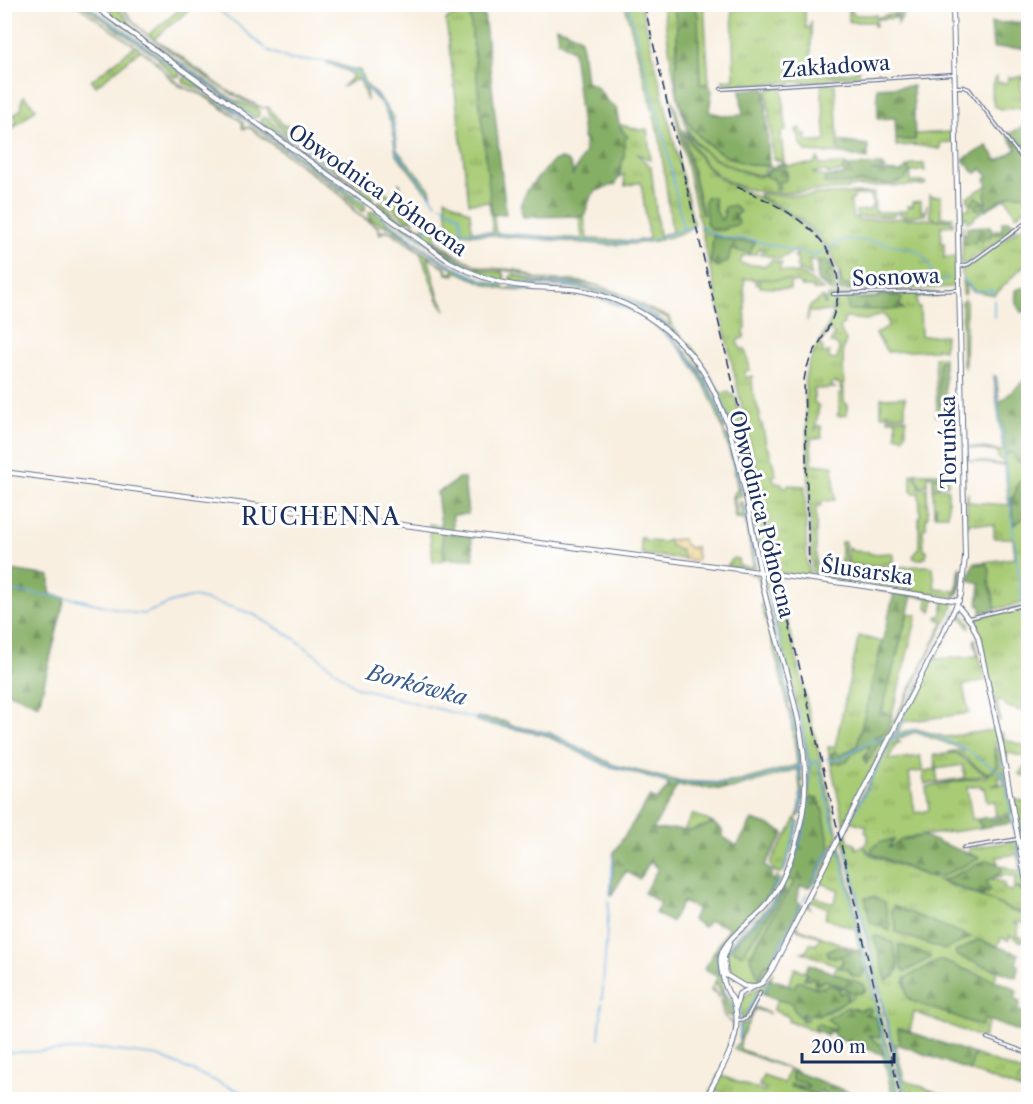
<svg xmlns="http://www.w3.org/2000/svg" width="1033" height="1104" viewBox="0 0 1033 1104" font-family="'Libre Caslon Text',serif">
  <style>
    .grass { fill: url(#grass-tufts); stroke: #627d69; stroke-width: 1.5; fill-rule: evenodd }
    .forest { fill: url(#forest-firs); stroke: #506f62; stroke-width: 1.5 }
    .sand { fill: url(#sand-dots); stroke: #84847e; stroke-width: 1.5 }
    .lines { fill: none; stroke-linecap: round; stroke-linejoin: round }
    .stream { stroke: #6faee2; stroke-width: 1.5 }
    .street-casing { stroke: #68728c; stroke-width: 4.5 }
    .secondary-casing { stroke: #68728c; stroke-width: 6 }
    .street { stroke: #fff; stroke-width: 2 }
    .secondary { stroke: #fff; stroke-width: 4 }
    .rail { stroke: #1b2f5e; stroke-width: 1.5; stroke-dasharray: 9 4.5; stroke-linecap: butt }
    .labels { text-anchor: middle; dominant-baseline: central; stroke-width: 6; stroke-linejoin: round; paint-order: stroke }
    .street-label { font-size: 21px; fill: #1b2f5e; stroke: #fff }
    .water-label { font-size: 22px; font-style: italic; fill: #385b8c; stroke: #fff }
    .quarter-label { font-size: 24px; letter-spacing: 1.5px; fill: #1b2f5e; stroke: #fff }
  </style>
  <defs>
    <pattern id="grass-tufts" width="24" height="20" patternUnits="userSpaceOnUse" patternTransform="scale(1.5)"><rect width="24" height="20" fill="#a8cb74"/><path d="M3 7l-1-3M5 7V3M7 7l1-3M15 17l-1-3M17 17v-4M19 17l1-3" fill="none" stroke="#88a562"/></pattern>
    <pattern id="forest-firs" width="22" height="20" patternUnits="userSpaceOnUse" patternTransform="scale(1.5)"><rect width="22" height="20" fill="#86af66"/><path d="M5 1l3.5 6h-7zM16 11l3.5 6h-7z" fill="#6d8f57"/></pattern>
    <pattern id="sand-dots" width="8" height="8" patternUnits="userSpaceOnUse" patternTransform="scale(1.5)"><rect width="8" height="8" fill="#eeda9e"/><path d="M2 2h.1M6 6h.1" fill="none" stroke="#ccbb8a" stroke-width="1.8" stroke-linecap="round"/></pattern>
  </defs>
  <rect width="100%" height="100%" fill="#fff"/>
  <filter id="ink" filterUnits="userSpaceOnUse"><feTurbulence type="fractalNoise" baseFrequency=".0167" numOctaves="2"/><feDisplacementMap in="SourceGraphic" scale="12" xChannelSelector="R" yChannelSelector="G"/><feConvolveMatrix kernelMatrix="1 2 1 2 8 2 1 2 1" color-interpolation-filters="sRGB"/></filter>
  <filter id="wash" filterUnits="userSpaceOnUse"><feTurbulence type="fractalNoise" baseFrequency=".008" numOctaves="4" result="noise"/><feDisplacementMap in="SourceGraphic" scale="24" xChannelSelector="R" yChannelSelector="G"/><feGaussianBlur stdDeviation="1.35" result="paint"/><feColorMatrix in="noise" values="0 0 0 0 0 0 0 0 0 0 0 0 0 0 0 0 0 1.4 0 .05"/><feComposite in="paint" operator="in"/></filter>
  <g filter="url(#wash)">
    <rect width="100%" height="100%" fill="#f8efe0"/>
    <path class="grass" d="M 732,4 L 804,5 L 806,28 L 810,27 L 811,21 L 811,65 L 817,65 L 818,75 L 854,72 L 856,67 L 859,70 L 859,76 L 830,78 L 828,81 L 734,85 L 723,84 L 723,80 L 734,79 Z
      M 77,5 L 147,54 C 160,64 168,78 182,86 C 189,90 197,91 204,95 C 218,101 230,113 243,122 L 244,128 L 250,127 L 333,188 L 346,199 L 356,212 L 378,226 L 381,233 L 385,230 L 392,232 L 446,268 L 448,273 L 452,273 L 454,269 L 391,228 L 370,219 L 369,212 L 374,211 L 412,239 L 411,241 L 414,243 L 416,242 C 442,261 470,278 502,285 L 504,289 L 507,290 L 511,287 C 538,290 566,289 593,295 C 646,308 692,346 714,396 C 720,410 725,420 724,434 L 729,436 L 742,494 L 740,497 L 734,497 L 737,515 L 742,515 L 739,502 L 744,503 L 743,505 L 744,509 L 745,508 L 754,550 L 755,567 L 746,569 L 727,566 L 733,558 L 738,559 L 739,566 L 751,567 L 753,564 L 745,519 L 735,518 L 732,497 L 738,489 C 720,395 685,314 580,294 C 556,290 532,292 508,290 C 493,289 470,277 456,271 L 455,275 L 446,274 L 445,268 L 428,257 L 439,298 L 443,302 L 445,310 L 439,302 L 420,252 L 391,232 L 387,230 L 380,234 L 378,227 L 356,213 L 342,196 L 250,128 L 247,127 L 244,129 L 242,127 L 243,124 L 241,121 L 201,94 L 180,86 L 169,77 L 157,62 L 141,50 L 96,86 L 91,81 L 135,46 Z
      M 82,5 L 87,5 L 180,70 L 180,76 L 174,77 L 157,57 Z
      M 104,5 L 116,5 L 137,32 L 232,99 L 259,110 L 259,116 L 254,118 L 105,12 Z
      M 121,5 L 136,25 L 148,35 L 185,5 L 195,5 L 154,39 L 183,58 L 226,90 L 263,108 L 268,107 L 284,126 L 287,125 L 286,131 L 290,137 L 351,180 L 375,187 L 371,189 L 347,179 L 297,143 L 288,136 L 268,113 L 268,107 C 254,113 201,73 187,64 C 183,58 176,56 169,51 C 150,37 131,24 121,5 Z
      M 625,5 L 641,5 L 694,225 C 674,242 636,244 611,245 L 449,232 L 445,198 L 470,212 L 472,231 L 493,232 L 489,202 L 469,203 L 446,20 L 469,7 L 496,233 L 582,239 L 580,219 L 577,217 L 582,215 L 584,216 L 587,239 L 633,241 L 649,239 L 641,182 L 625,186 L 624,174 L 619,178 C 621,170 627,140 623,133 C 622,130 619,127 618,124 L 640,130 L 647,129 L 651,160 L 636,153 L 651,167 L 659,236 L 672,232 L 660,139 Z
      M 662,5 L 673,5 C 674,12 677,20 677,27 C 678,51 673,77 679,100 C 690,141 730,166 769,166 L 761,175 C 751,175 740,170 731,166 C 718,161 705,153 696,142 C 674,116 670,40 662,5 Z
      M 695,5 L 704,5 L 709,85 L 700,84 L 698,16 Z
      M 849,5 L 851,5 L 852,12 L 855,15 L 876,15 L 877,18 L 886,15 L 887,17 L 887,15 L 896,13 L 903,6 L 907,7 L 903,14 L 892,16 L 902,17 L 898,24 L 898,18 L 876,19 L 876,26 L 874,26 L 873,22 L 849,22 Z
      M 329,61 L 353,70 L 360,70 L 364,82 L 382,101 L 380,102 L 366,88 L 367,101 L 361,82 L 357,79 L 342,87 L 353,76 L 347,71 L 327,63 Z
      M 189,76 L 365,204 L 365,211 L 361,211 L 342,191 L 209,93 L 184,83 L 183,79 L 185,77 Z
      M 1028,76 L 1028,78 L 1021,79 L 1022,106 L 1028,108 L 1000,109 L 994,106 C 992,98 990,82 997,77 L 997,82 L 1007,83 L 1008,77 L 1013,78 L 1013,77 Z
      M 821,84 L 835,84 L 838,141 L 837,148 L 842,154 L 807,152 L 800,144 L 798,132 L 796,133 L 796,129 L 801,128 L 802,134 L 806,134 L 806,142 L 826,141 Z
      M 782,87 L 786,131 L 781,132 L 784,164 L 788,166 L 775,165 L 784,163 L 773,158 L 767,92 L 770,88 Z
      M 24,96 L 36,109 L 5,135 L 5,132 L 17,121 L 14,115 L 22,108 L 21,102 Z
      M 671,97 L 676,109 L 702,215 L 703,214 L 683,129 C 692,149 703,165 720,179 C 758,199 823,221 834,268 C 835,276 835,284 836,292 L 831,292 L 817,280 L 818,266 L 818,276 L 826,285 L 823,263 L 809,259 L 811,276 L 796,266 L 798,262 L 794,256 L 797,255 L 796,252 L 793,252 L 780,259 L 759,254 L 765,250 L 759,248 L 756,254 L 743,256 L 740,262 L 742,264 L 765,266 L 772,260 L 782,263 L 779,270 L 797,274 L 798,270 L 823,290 L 813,290 L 813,287 L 802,287 L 804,284 L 801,286 L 797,282 L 790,282 L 790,289 L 760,287 L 760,281 L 759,284 L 756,284 L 756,281 L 753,279 L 791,280 L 742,279 L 744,279 L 746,329 L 744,331 L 744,338 L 739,339 L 737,343 L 741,349 L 745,349 L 750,370 L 744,371 L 746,378 L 752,376 L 753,393 L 760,415 L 759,422 L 762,424 L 767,449 L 769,449 L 776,475 L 772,476 L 775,483 L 781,483 L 785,488 L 788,485 L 805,486 L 807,566 L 809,566 L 809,575 L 806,577 L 780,573 ZM 715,201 C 716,209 714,216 723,220 L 725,217 L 723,211 L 735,216 L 737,220 L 725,230 L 715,230 L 706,209 ZM 713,236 L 734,241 L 754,242 L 731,250 L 711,262 Z
      M 383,103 L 393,117 L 397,150 L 430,189 L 431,194 L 424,189 L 396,154 L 392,125 L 382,104 Z
      M 264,117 L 268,118 L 288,140 L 347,183 L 373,194 L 373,200 L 368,201 L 262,124 L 261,121 Z
      M 686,129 C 700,158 729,166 757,177 L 762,176 L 768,171 L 768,173 L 764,175 L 773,177 L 777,184 L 785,177 L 787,170 L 769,170 L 771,167 L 813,164 L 818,158 L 820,165 L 846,164 L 844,171 L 828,174 L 826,171 L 812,173 L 826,177 L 824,183 C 846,185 868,181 890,183 L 909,168 L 907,167 L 914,164 L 924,164 L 925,173 L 924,170 L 911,172 L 910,182 L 925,182 L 925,185 L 848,187 L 848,189 C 795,190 739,207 701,158 C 695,150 688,139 686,129 Z
      M 951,132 L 951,142 L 940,143 L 940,149 L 915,145 L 896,146 L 896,140 L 915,140 L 916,134 Z
      M 399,182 L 414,223 L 420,227 L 435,227 L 436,240 C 449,250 463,261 479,266 C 491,270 504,268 516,270 C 523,272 530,277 537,279 C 549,281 562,279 574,281 C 588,282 601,287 614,291 C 631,296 654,315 668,316 C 673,332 684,336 693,349 C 704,364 712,379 721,394 L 728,392 L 735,397 L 776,573 L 764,569 L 761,566 L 750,507 L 752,506 L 750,505 C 737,451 727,397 692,353 L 692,348 L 690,346 L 686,346 C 653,314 616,292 569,287 C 551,285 532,285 514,283 L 510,281 L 510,277 L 514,274 L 535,282 L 578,285 L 609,292 L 639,306 L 668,325 L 670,324 L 667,317 L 661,316 L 625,296 L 595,285 L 535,279 L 518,272 L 479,267 L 452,253 L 428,236 L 423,232 L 424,228 L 421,230 L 413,225 L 412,219 L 407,221 L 379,194 L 378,187 L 400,202 Z
      M 988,185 L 988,203 L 983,202 L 976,196 L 982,207 L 987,208 L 1011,194 L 1028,196 L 1028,206 L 1016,216 L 1006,198 L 975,216 L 974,219 L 967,222 L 967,217 L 963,217 L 962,221 L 962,209 L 969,209 L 970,205 L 967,197 Z
      M 874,193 L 875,212 L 895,212 L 895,214 L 893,216 L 857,217 L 856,211 L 869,210 L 873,205 L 871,195 L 855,195 L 853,200 L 850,200 L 853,217 L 860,220 L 909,218 L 953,221 L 953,225 L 941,226 L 941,243 L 944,243 L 944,258 L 955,256 L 955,285 L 953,287 L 888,290 L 887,288 L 843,285 C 839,276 840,271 835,261 C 821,227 790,213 759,196 L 759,194 L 813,196 L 814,194 Z
      M 930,194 L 931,196 L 941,196 L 941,217 L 953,217 L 953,218 C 946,220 937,221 930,216 Z
      M 379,201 C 386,204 389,209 394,214 C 402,222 413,226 418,234 L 415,235 L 378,208 L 377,203 Z
      M 921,201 L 921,211 L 926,211 L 927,204 L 925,215 L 903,216 L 898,213 L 898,211 L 907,211 L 907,206 L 913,206 L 913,202 Z
      M 1028,223 L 1028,261 L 995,295 L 973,291 L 965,283 L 966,293 L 963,295 L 962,270 Z
      M 963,225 L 963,240 L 978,236 L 980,239 L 988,234 L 1006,234 L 1016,226 L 1016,228 L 964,264 L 961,264 L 961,258 L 962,258 Z
      M 420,234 C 450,251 463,271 502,272 L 505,278 L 502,281 C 473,273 445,256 419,238 Z
      M 936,293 L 938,297 L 917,297 L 917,307 L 920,307 L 921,336 L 945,335 L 944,350 L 936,348 L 936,350 L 887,352 L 876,334 L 888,326 L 887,318 L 881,314 L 867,320 L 847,318 L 843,320 L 844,324 L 840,325 L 841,331 L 846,340 L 843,349 L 844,402 L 847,404 L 847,415 L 839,416 L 837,415 L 839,411 L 839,394 L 843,392 L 843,389 L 840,389 L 841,385 L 835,382 L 830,384 L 835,388 L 814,389 L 814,402 L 819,406 L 815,431 L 817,426 L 821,426 L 822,438 L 811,438 L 812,464 L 833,466 L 835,500 L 823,501 L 820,506 L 816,506 L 816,568 L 818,571 L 823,571 L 824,569 L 824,573 L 828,574 L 812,572 L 805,379 C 810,347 833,330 838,296 L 855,295 L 857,298 L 877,297 L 879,294 ZM 879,295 L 903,309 L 848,310 L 855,299 L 878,298 ZM 830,329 L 834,335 L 831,343 L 836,344 L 839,348 L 837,360 L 829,359 L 829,352 L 822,353 L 823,348 L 820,344 Z
      M 828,296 L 836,296 L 833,311 L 809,312 L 807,321 L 809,307 L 823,297 L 824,304 L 826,304 L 825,299 L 828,299 Z
      M 964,299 L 966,301 L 965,368 L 963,366 L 962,302 Z
      M 935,357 L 944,357 L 944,361 L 940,361 L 940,406 L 946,406 L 947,416 L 935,416 L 937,415 Z
      M 994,376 L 996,376 L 1006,455 L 1012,452 L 1021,463 L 1028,456 L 1028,473 L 1017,485 L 1014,525 L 1028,515 L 1028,602 L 996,609 L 985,562 L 1015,558 L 1013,538 L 994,538 L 994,525 L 969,523 L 968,527 L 966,497 L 968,494 L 968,502 L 1009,505 L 1005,466 L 967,460 L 965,455 L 967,451 L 968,460 L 1004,465 L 1004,462 L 998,458 L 998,452 L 970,448 L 965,446 L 1003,451 Z
      M 881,398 L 905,397 L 905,415 L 890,415 L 888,412 L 887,415 L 881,415 Z
      M 888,417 L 906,418 L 906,432 L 903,438 L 902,436 L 896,436 L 896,420 L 888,420 Z
      M 945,419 L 948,476 L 935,476 L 934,478 L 948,478 L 948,484 L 933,486 L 933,476 L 928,476 L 927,485 L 921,486 L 915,473 L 947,473 Z
      M 913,473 L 920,486 L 919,488 L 927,488 L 928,516 L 926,519 L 926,528 L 923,529 L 924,550 L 927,550 L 926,557 L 923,557 L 923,559 L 915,559 L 913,557 L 919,546 L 919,517 L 920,516 L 919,493 L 914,493 L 911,491 L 911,475 Z
      M 933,488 L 948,488 L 948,515 L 936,515 L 936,505 L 934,515 Z
      M 429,524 L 441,526 L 444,560 L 433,562 Z
      M 640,538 L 644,538 L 644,541 L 664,542 L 668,540 L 671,546 L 681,550 L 684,559 L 642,554 Z
      M 841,542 L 845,542 L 846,568 L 929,566 L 933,567 L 935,589 L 956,591 L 960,567 L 961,567 C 963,576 962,589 956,597 L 960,583 L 961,569 L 958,588 L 954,597 L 813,576 L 815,574 L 830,577 L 832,570 L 834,573 L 834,566 L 826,566 L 826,564 L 841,564 Z
      M 848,547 L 853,551 L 869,552 L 870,554 L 893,553 L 893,564 L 851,566 L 848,564 Z
      M 746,572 L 756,574 L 759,577 L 765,602 L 762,606 L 763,609 L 768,612 L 778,651 L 776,654 L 781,660 L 790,702 L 788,705 L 789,709 L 793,711 L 799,737 L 801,764 L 798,766 L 801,768 L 802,782 L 800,783 L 804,790 L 801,814 L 795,819 L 799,823 L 784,871 L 780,873 L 775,872 L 770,864 C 778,846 793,830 799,811 C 803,798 799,782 798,769 L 731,789 L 725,789 L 723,783 L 741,781 L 797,765 C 795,736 789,710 782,682 C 776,656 770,631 761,605 L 764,602 L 758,577 L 756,575 Z
      M 768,575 L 777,575 L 838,836 L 815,882 L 809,887 L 830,848 L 823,811 L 818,799 L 812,798 L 808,800 L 805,824 L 788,878 L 795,881 L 777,908 L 750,956 L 759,977 L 766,965 L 770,964 L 801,904 L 802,907 L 768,972 L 760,981 L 750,985 L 740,977 L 729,975 C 726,967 724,955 730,945 C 739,931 756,922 766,909 C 791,879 802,837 807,800 L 810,797 L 808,791 L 808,767 L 811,767 L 811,763 L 807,761 C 799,700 778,641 765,581 ZM 783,888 L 785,891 L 742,955 L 731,948 L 736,941 L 762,917 Z
      M 875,589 L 950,600 L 954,604 L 844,824 L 831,764 L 847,761 L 853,753 L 867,746 L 870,747 L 864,758 L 866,764 L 880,741 L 885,740 L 874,737 L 886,733 L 891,720 L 894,721 L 944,622 L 937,618 L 938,616 L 941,616 L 944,603 L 942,599 L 934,599 L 931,612 L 927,608 L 928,598 L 874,590 Z
      M 1028,606 L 1028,687 L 1023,703 L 1025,712 L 1009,707 L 999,700 L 997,703 L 1000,721 L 999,721 L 985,656 L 974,620 L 977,618 Z
      M 957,611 L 960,611 L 970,623 L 969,628 L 958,613 L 935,659 L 978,656 L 974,640 L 977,639 L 975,641 L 986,680 L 963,686 L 969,713 L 903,722 L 897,733 L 916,729 L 945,737 L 994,730 L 993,725 L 995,724 L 999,743 L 994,749 C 995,759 1000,765 991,773 C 972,771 969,751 948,752 L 959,750 L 963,752 L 963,749 L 915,732 L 897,739 L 898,742 L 901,742 L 896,744 L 888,760 L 920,756 L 923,771 L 936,769 L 934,755 L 956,753 L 979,770 L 988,774 L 958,781 L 925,784 L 922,771 L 909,773 L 915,813 L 926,811 L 929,809 L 926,787 L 986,777 L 998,766 L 996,750 L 999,747 L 1007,781 L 1004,783 L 1003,778 L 998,776 L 1000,783 L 991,786 L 1007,784 L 1013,813 L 990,818 L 996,816 L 994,801 L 987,802 L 984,788 L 981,788 L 980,785 L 967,787 L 972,819 L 979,819 L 978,822 L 982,825 L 980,828 L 905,838 L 890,849 L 892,840 L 880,842 L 872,849 L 871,853 L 863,847 L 868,841 L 868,835 L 865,831 L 867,826 L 849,821 ZM 963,765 L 964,778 L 938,782 L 936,769 Z
      M 908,613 L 917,615 L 892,715 L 882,712 Z
      M 859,636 L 882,642 L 857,746 L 840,756 L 829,756 L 828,747 L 835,747 Z
      M 1002,732 L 1004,739 L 1028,747 L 1028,777 L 1019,774 C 1024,768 1029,765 1025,757 L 1006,752 L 1007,757 L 1004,755 L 1000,733 Z
      M 1014,799 L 1028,803 L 1028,810 L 1023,810 L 1025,816 L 1028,818 L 1028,857 L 1026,857 L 1027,860 L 1025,861 L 1017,816 L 1018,815 L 1016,814 Z
      M 693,814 L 713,823 L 690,831 L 684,830 Z
      M 848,824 L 850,825 L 846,830 L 848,841 L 855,844 L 856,849 L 862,846 L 869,854 L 994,902 L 1011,911 L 1028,916 L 1028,924 L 1015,921 L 1014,923 L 1018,924 L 1017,936 L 1028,939 L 1028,941 L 1018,941 L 1010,935 L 1009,940 L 1001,938 L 998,946 L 978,940 L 958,956 L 998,971 L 994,981 L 940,960 L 904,982 L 909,999 L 975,1024 L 985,1019 L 989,1021 L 983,1038 L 914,1012 L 910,1031 L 898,1028 L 900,1045 L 895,1044 L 904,1080 L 954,1099 L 904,1099 L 842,835 ZM 896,921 L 945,950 L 896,932 ZM 877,936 L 893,943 L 896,976 L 887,980 Z
      M 839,840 L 900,1099 L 893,1099 L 881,1045 L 873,1041 L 869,1035 L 878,1038 L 880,1036 L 874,1017 L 864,1014 L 870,1012 L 871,1010 L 867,1008 L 859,1010 L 853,1009 L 828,1019 L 835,1025 L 836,1030 L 832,1030 L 819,1024 L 815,1025 L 818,1032 L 788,1021 L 789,1017 L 773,1010 L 778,999 L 792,1002 L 793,1008 L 801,1018 L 803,1013 L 805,1014 L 803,1020 L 810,1014 C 824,1017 840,1007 849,996 L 840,994 L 840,989 L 828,984 C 820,992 809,985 801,981 L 796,983 L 795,987 L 788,987 L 795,968 L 808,973 L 804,977 L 805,979 L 812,977 L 815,981 L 818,981 L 817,984 L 825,980 L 849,991 L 861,993 L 865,990 L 863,990 L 864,985 L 834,974 L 836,965 L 802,952 L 807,951 L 810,943 L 816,945 L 820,937 L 795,928 L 798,926 L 798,928 L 860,951 L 855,929 L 825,918 L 828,908 L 811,901 L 808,906 L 811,909 L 806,906 L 814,892 L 817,893 L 814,896 L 833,904 L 839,890 L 820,883 L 816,890 L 815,888 ZM 838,946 L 860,953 L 863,974 L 860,977 L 854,976 L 847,969 L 839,967 L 843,960 L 841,956 L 836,958 L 831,956 L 829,951 Z
      M 1015,841 L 1018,843 L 1021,858 L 1018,859 L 1017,854 L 997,857 L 998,864 L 987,860 L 942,881 L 930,877 L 933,877 L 933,873 L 942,876 L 979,857 L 970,854 L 969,848 Z
      M 1019,861 L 1021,861 L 1025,890 L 1014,886 L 1016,878 L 1004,874 L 1000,878 L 996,876 L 1002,867 L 1000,865 L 1020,872 Z
      M 777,876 L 780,880 C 774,890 769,899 762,907 C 749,923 723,935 719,956 C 718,965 722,970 722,979 C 723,991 719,993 732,1002 L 734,1015 L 732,1017 L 728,1015 L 724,999 L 716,982 L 712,989 C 722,996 722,1006 726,1018 L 735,1024 L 730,1046 L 728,1046 L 733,1034 L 733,1025 L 724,1016 L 719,995 L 711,990 L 719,974 L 717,959 L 722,943 L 760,906 L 776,883 L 773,880 Z
      M 994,877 L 993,879 L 1005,884 L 1003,888 L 1012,892 L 1014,887 L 1027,893 L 1028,914 L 1011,910 L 982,896 L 985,893 L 985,889 L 988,893 L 990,890 L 986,882 Z
      M 773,972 L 764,994 L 759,991 L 746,1017 L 741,1019 L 739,1001 C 753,988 763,990 773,972 Z
      M 755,1007 L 770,1014 L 755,1009 C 750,1021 739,1037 740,1049 L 799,1073 L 792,1072 L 792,1079 L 805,1083 L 809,1088 L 797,1085 L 791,1087 L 815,1094 L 822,1090 L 826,1095 L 824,1099 L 742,1100 L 717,1090 L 712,1099 L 707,1100 L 719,1075 L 764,1092 L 765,1089 L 759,1086 L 763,1076 L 784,1083 L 789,1069 L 734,1049 L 740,1041 L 740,1024 L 748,1024 L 748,1018 Z
      M 974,1054 L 1024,1073 L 1022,1080 L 1019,1079 L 1018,1082 L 1028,1086 L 1028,1099 L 1025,1099 L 1027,1092 L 970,1071 Z"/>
    <path class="forest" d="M 474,4 L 483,5 L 506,214 L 492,215 L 469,7 Z
      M 673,5 L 695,5 L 698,16 L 700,84 L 709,85 L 712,91 L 709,112 L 726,116 L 743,115 L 740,90 L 765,88 L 769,166 C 730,166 690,141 679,100 C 673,77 678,51 677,27 C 677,20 674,12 673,5 Z
      M 1028,22 L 1028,48 L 993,48 L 991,23 Z
      M 556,27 L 568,31 L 581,39 L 586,82 L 596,86 L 607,101 L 616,108 L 620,128 L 628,137 L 625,138 L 624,156 L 616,184 L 596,191 L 591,196 L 584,216 L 523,217 C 515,195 539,178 551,163 C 557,158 563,158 569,162 L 573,170 L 572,176 L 585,152 L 573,51 L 558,40 Z
      M 913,86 L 915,140 L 896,140 L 895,118 L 878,119 L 877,88 Z
      M 1027,124 L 1028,126 L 1028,196 L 1011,194 L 987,208 L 985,206 L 980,210 L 976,209 L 972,202 L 976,196 L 983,202 L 987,203 L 985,193 L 988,185 L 985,179 L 988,177 L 983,169 L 976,173 L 970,169 L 969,164 L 966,164 L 963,159 L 987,146 L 998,161 L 1017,149 L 1007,135 Z
      M 838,141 L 868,145 L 868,159 L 842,154 L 837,148 Z
      M 882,165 L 886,169 L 870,171 L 901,172 L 907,167 L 910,171 L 905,180 L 890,184 L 860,182 L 839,184 L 824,183 L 826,177 L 844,175 L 843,168 L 846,166 Z
      M 779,169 L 785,169 L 788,175 L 784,176 L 787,178 L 785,181 L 778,182 L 780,188 L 776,190 L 774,178 L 770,179 L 764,175 L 768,173 L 769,170 Z
      M 706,197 L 714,197 L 715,209 L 721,220 L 724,217 L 725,207 L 733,205 L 740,212 L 735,216 L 739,222 L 738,225 C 726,226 715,237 706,223 C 708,214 702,206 706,197 Z
      M 1009,220 L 1016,226 L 1006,234 L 990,234 L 990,238 L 983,239 L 981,242 L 979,236 L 974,244 L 965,245 L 963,234 L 967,233 L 967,227 L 991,226 L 991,230 L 1002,230 L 1002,222 Z
      M 713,236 L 734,241 L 755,242 L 750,253 L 731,250 L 728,261 L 718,267 L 711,262 Z
      M 826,261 L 831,266 L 831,274 L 825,276 L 826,279 L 831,280 L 831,288 L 818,281 L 817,262 Z
      M 839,271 L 843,285 L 888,288 L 888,290 L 839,291 Z
      M 1025,287 L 1028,289 L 1028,311 L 1021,312 L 1016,304 L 1015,290 Z
      M 879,295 L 899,296 L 902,299 L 900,305 L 903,309 L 848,310 L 847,296 L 855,296 L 856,299 L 878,298 Z
      M 939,361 L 944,361 L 946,406 L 940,407 L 939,401 Z
      M 1028,377 L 1028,456 L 1021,463 L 1016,460 L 1012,452 L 1005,455 L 998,404 Z
      M 1028,473 L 1028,515 L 1014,525 L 1011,499 L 1017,489 L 1017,485 Z
      M 458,478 L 464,478 L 468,514 L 453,515 L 453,533 L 471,536 L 474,559 L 445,559 L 437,492 L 448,487 Z
      M 985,562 L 990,569 L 989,581 L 996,609 L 981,613 L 981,606 L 978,606 L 980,583 L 968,580 L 974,563 Z
      M 4,569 L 50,576 L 50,591 L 52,595 L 65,597 L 39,705 L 5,691 Z
      M 894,593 L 912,596 L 882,712 L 892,715 L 886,733 L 875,737 L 885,740 L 880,741 L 866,764 L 864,758 L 870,747 L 867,746 L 853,753 L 847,762 L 831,764 L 829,756 L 835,751 L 840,756 L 857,746 Z
      M 477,717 L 508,722 L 509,725 L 550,733 L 614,765 L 677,781 L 723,783 L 725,789 C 708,790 694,785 677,786 L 653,830 L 677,829 L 690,831 L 713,823 L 722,830 L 723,837 L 737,846 L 752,820 L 771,826 L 783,832 L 784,835 L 764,866 L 772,871 L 771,879 L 776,883 L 756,910 L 722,943 L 717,956 L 718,977 L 704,969 L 729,927 L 709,921 L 704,927 L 692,919 L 698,909 L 683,902 L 671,922 L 655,913 L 661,903 L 644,893 L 658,868 L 650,862 L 639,879 L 626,871 L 611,896 L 614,852 L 650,797 L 657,800 L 668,787 L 667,783 L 624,770 L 607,766 L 545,735 L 484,723 L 476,720 Z
      M 812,798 L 818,799 L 823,811 L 830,848 L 809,887 L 800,886 L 796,901 L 801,904 L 770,964 L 766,965 L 759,978 L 750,956 L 777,908 L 795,882 L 788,879 L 805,824 L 809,800 Z
      M 1010,816 L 1012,823 L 980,828 L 982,825 L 978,823 L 979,819 L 988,817 L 992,820 Z
      M 923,836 L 980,858 L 942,876 L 937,876 L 933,873 L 934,876 L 930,877 L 871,853 L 872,849 L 880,842 L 894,840 L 889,847 L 890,848 L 901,840 Z
      M 987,860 L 1000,865 L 1002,869 L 999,875 L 986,882 L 990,890 L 988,893 L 985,889 L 985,893 L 982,896 L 942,881 Z
      M 783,888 L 785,890 L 742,955 L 730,948 L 762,917 Z
      M 873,897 L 885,902 L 890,931 L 870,922 L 865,898 Z
      M 893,906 L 971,937 L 945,950 L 896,932 L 896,921 L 893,919 L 891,910 Z
      M 874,936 L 883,938 L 893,943 C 897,962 906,971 886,980 Z
      M 978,940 L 1019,954 L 1016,964 L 1019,965 L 1016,977 L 957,956 L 955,952 Z
      M 898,944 L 930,956 L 930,958 L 905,972 L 902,969 Z
      M 838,946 L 860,953 L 864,971 L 860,977 L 853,976 L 847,969 L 838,967 L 842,965 L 843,960 L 841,956 L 836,958 L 828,956 L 827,951 Z
      M 940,960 L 1012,987 L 1017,991 L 1015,1000 L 1020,1002 L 1018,1010 L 1028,1015 L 1028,1023 L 1023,1033 L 985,1019 L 981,1026 L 975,1024 L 912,1001 L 907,996 L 905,978 Z
      M 809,964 L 865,985 L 863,990 L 866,990 L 860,994 L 856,992 L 855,995 L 846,988 L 825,980 L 816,985 L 815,983 L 816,982 L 812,977 L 810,979 L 804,978 L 808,974 L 805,972 Z
      M 771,979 L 788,984 L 789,987 L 795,987 L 796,983 L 801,981 L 816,988 L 823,988 L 828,984 L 840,989 L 840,994 L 845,992 L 848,993 L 846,1000 L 854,997 L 819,1015 L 810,1014 L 807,1017 L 808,1019 L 804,1021 L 802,1020 L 805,1014 L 802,1014 L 801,1019 L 793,1008 L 792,1003 L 782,1001 L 764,994 Z
      M 847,1007 L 859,1010 L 868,1008 L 871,1010 L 870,1013 L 865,1014 L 876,1018 L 880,1036 L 878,1038 L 869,1035 L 874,1041 L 881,1045 L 884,1055 L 837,1038 L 832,1032 L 829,1032 L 827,1035 L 815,1029 L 815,1025 L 819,1024 L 832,1030 L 836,1030 L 835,1025 L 827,1019 Z
      M 898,1028 L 974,1054 L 970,1071 L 900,1045 Z
      M 792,1072 L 799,1073 L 867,1099 L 857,1097 L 857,1099 L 824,1099 L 826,1095 L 822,1090 L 815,1094 L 791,1087 L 790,1085 L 792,1084 L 808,1088 L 809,1087 L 805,1083 L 792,1080 Z"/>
    <path class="sand" d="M 683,539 L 683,542 L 689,548 L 696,547 L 697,561 L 684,559 L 681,551 L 671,546 L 668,540 Z"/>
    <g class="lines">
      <path class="stream" d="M 85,4 L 179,71
        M 212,4 L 218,10
        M 628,4 L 666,145 L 683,229
        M 106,11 L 254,117
        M 220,11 L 230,19
        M 232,20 L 265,48
        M 267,50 L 291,60 L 327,61
        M 329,62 L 353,72 L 358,72 L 362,83 L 381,101
        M 188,77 L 365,205
        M 382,103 L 393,122 L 397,152 L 412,171
        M 263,123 L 369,200
        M 414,173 L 436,203
        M 441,205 L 460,216 L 462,231 L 494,234
        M 378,207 C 417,235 454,268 501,280
        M 374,212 C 414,242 452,273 501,286
        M 700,226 L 703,226 L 707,232 L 722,237 L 752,240 L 815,256 L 826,250
        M 422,230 L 441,230
        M 442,230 L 447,230
        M 451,231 L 462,231
        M 497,234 L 609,243 L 648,241
        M 652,240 L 683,229 L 694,227
        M 830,248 L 844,239 L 876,242 L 913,249 C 927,254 931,271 938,284 L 949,278
        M 962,278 L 975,291 L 993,290 L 993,294
        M 512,282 C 531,285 549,283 568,285 C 614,289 654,311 686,344
        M 511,288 C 534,292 557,289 580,293 C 655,307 702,358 725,427
        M 994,300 L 994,317
        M 693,352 C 741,412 747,494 763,566
        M 995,376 L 1022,603
        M 728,437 L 741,494
        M 743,505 L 755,562
        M 767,589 L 795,699
        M 4,590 L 77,599 L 133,613 L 144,614 L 173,602 L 194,597 L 228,606 L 253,614 L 295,639 L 356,687 L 491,723 L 549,734 L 606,764 L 671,783 L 738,784 L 801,766
        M 1022,608 L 1028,654
        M 767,612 L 778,650
        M 780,660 L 789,701
        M 798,709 L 810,763
        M 791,712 L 797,737 L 800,779
        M 995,730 L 995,731
        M 996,733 L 998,744
        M 936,736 L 962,747 L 995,769
        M 893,738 L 913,730 L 934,736
        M 999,748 L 1000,752
        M 826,759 L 837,760 L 870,741 L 886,738
        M 817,761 L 834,830
        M 1001,762 L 1002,766
        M 808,764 L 818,761
        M 997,770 L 1003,773 L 1005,782
        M 1006,784 L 1011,814
        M 810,790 L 810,764
        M 800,813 L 802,790
        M 1011,817 L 1013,825
        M 851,820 L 956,614 L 959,612 L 963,616
        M 1019,825 L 1028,829
        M 1013,826 L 1016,837
        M 1020,826 L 1026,860
        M 1016,842 L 1017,844
        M 838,847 L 897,1100
        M 846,847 L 906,1100
        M 1017,847 L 1019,857
        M 1020,861 L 1021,875 L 1025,888
        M 783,871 L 798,823
        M 1028,872 L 1028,874
        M 811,885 L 830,848
        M 1026,894 L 1028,906
        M 610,895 L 613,855
        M 803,901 L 808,892
        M 729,949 C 738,934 754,926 765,913 C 791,883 804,839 809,801
        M 721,976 C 709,944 734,934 753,915 C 763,904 771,893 778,880
        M 732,977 L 738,978 L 745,983
        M 749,984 L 758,982 L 767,972 L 800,906
        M 724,986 L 725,993 L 729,997
        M 764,991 L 769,982
        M 740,998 L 745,993
        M 602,1000 L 609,901
        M 731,1002 L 733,1014
        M 740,1002 L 740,1017
        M 746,1014 L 757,993
        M 599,1038 L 602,1003
        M 739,1038 L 741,1025
        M 735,1047 L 736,1046
        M 4,1053 L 101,1049 L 158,1056 L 260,1100"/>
    </g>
  </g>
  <g filter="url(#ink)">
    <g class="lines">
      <g class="street-casing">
        <path id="street" d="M 954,87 L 964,87 L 969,89 L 1020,156
          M 721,89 L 954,74
          M 959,267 L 969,264 L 1028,221
          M 833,294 L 959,290
          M 969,618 L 1028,604
          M 963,848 L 1019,839
          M 737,1020 L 746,1019 L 760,993
          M 987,1038 L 1028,1053"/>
      </g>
      <g class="secondary-casing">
        <path id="secondary" d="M 91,4 L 450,262 C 475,276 502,285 531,287 C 547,288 563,288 579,290 C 611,296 641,309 666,330 C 688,348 706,372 717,398 C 744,458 750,527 764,590 C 780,662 818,747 801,821 C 795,850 785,881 767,905 C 755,920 725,937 721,956 C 719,964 724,985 728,992 C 729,995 732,997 733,1000 C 746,1036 721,1068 705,1100
          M 4,472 L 850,584 L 959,601
          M 957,605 L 971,622 L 978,637 L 1001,744 L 1028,893
          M 730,942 L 724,957 L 726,975 L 744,986 L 754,987
          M 736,1007 L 739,994 L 762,983 L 772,969 L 950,619 L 961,595 L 965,557 L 953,4"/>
      </g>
      <use href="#street" class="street"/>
      <use href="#secondary" class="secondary"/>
      <path class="rail" d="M 644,4 L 901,1100
        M 737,187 C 792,210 859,246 832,319 C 823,342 807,355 804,381 L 809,566"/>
    </g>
  </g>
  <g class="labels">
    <g class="street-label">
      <text transform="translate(836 66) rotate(-4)">Zakładowa</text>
      <text transform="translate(378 190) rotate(35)">Obwodnica Północna</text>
      <text transform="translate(896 277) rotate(-2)">Sosnowa</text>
      <text transform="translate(948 442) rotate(-91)">Toruńska</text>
      <text transform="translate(762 514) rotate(76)">Obwodnica Północna</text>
      <text transform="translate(867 571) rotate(8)">Ślusarska</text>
    </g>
    <g class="water-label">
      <text transform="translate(417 685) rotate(15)">Borkówka</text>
    </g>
    <g class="quarter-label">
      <text x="321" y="516">RUCHENNA</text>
    </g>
  </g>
  <rect width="1033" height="1104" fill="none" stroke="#fff" stroke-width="24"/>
  <path d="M802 1053v9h92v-9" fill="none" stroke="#1b2f5e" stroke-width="3"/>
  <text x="811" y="1053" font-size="18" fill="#1b2f5e" stroke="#ffffff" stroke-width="4.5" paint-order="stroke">200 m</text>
</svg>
